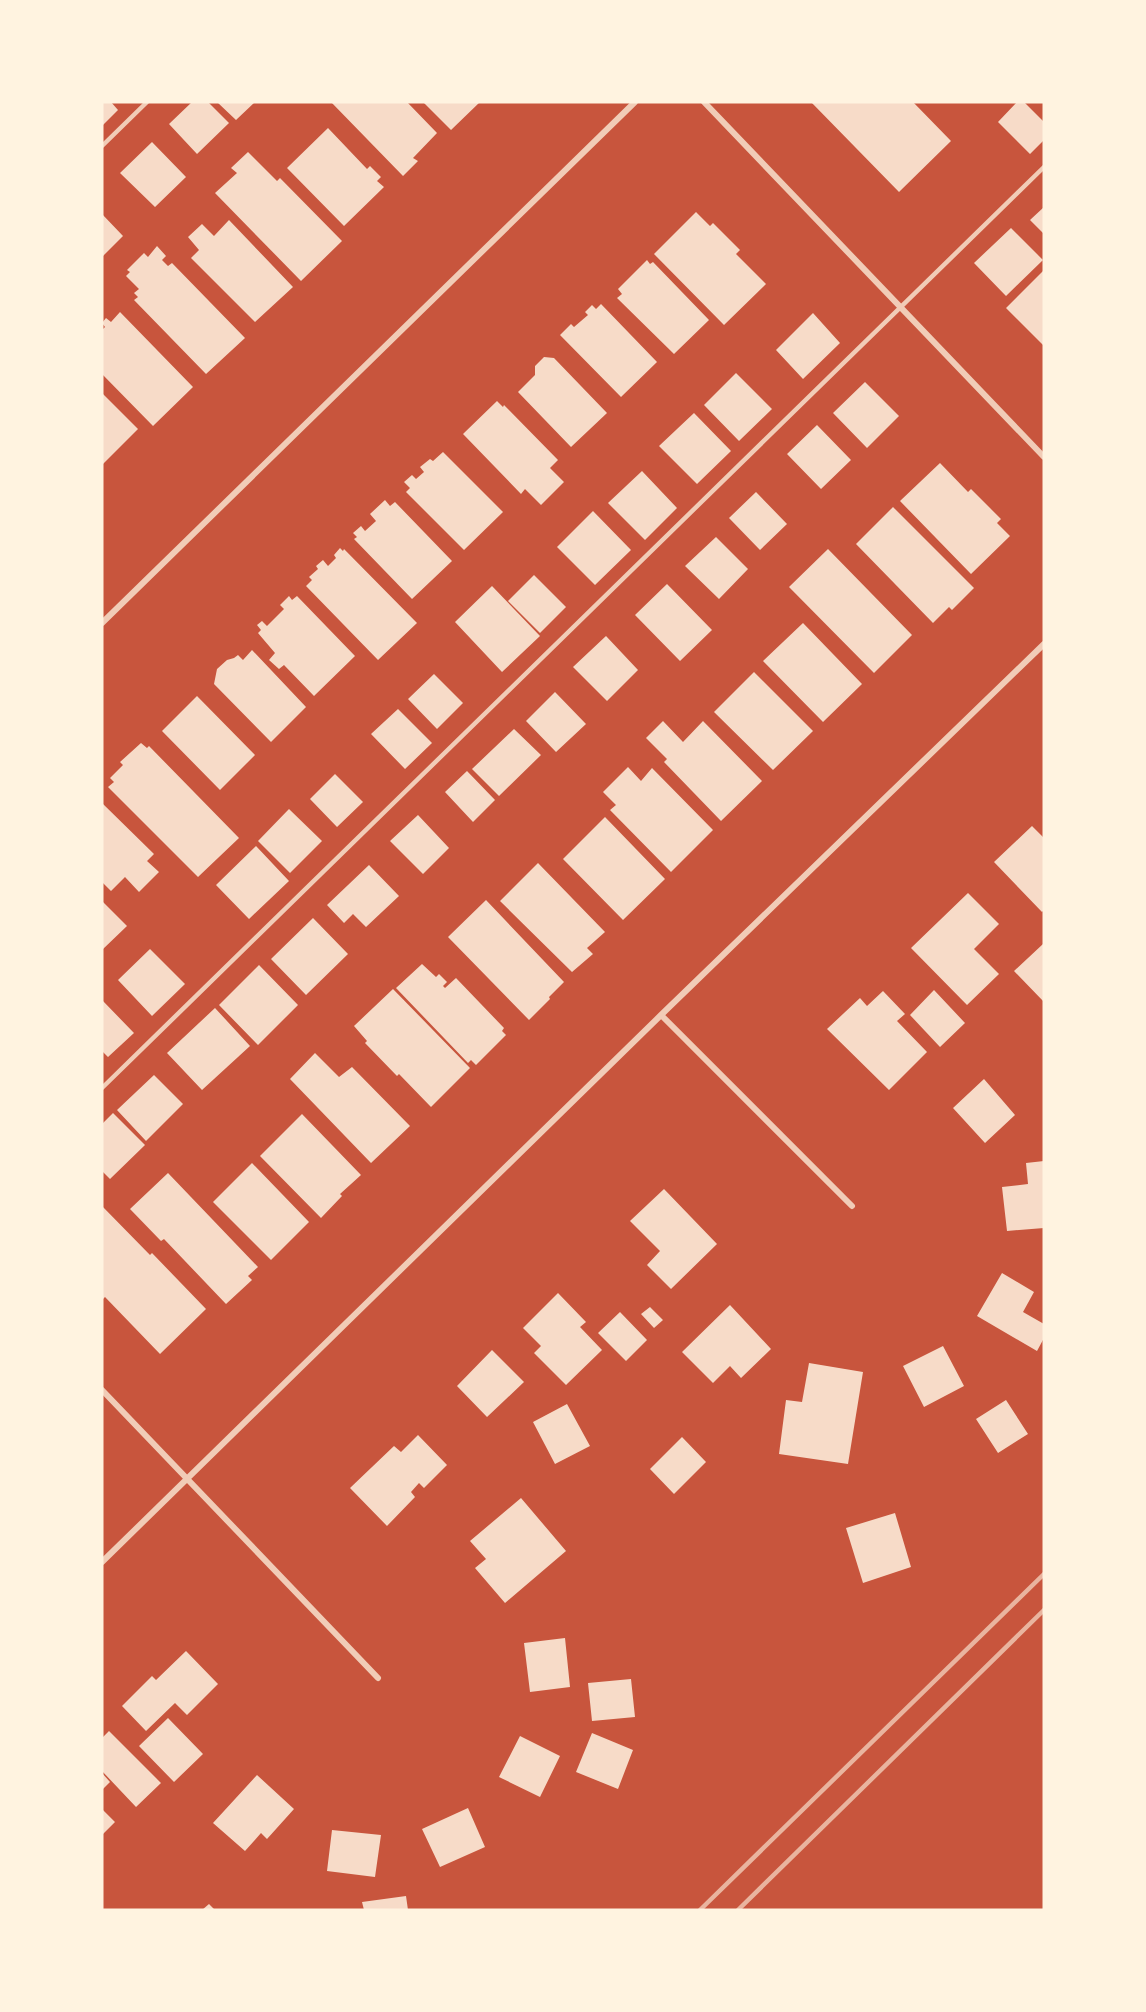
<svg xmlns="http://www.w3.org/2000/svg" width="1146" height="2012" viewBox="0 0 1146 2012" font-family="Signika,sans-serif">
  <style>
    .building { fill: #f7dbc8 }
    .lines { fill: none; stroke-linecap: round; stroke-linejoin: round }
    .service { stroke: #f1ccb7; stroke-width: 4.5 }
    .minor { stroke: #f1ccb7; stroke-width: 6 }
    .rail { stroke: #e9b49f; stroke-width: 4.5 }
  </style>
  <rect width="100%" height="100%" fill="#c8553d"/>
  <path class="building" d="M 102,102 L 111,102 L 118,110 L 102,126 Z
    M 192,102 L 208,102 L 229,123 L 197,154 L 169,124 Z
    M 217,102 L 255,102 L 236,120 Z
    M 331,102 L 407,102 L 437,133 L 413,158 L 418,161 L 403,176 Z
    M 423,102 L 480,102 L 451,130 Z
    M 811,102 L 913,102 L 951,141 L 899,192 Z
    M 1017,102 L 1024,102 L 1044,122 L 1044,140 L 1030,154 L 998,122 Z
    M 328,128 L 367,169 L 370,166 L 381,177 L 377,181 L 384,187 L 344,226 L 287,168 Z
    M 152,142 L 186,177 L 155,207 L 120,173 Z
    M 248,152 L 277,181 L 280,178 L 342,241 L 301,281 L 215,193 L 237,173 L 231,168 Z
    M 1044,207 L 1044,234 L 1030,220 Z
    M 696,212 L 710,226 L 713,223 L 740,250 L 736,254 L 766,284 L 724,325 L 654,254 Z
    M 102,214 L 123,236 L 102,257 Z
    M 229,220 L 293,287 L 255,322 L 191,258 L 199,250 L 188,237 L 202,224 L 214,236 Z
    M 1011,228 L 1043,260 L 1006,296 L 974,263 Z
    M 157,246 L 166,256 L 162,260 L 168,266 L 172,263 L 245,338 L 206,374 L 134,300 L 138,297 L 134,293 L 139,289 L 126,276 L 130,272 L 127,270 L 144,253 L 148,257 Z
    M 647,260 L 650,264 L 653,262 L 709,320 L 674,354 L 617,298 L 622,294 L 618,289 Z
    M 1044,270 L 1044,346 L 1006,308 Z
    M 601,304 L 657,362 L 621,397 L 560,335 L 571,324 L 574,327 L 588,315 L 585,312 L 592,305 L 596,309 Z
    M 120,312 L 193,387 L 153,426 L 102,374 L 102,330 L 105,327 L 102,323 L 106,318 L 111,322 Z
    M 813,313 L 840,343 L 803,379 L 776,350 Z
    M 544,357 L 554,358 L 607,413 L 571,447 L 518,392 L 535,375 L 535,366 Z
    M 736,373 L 772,409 L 739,441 L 704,405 Z
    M 865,382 L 899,416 L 867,448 L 833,413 Z
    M 102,393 L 138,429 L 102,465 Z
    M 497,401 L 503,407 L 504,405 L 558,460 L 550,468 L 564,482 L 541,505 L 525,489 L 521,494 L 463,434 Z
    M 694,413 L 731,451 L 697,484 L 659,446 Z
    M 817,425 L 851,460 L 821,489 L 787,454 Z
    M 443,452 L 503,512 L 464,550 L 406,492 L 410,488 L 404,482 L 412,475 L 416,479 L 424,472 L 420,467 L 430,459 L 433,461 Z
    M 940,463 L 968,492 L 971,489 L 1001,519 L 997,523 L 1010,536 L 971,574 L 900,501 Z
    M 642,471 L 677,508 L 645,540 L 608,503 Z
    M 756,492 L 787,524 L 760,550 L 729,518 Z
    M 385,500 L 390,506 L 395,502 L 452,561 L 412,599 L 354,539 L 357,537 L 353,533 L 361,526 L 365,531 L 376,521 L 370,514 Z
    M 893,507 L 974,588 L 952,610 L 949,607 L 933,623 L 856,544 Z
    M 593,511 L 631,550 L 595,585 L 557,547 Z
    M 716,537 L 748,569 L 719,599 L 685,566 Z
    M 340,548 L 343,551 L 344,549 L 417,623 L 378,660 L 306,586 L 312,580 L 309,577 L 318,569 L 316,566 L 323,560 L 328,566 L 336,558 L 334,555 Z
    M 828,549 L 912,635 L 874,673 L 789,587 Z
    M 534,575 L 566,607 L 540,633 L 508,601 Z
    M 667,584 L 712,630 L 680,661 L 635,615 Z
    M 492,586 L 540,636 L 502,672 L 455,622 Z
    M 289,596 L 292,600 L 297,596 L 355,656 L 314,696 L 284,665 L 279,669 L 269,660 L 275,653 L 258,633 L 261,630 L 257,625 L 262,621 L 267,626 L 284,609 L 280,605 Z
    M 803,623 L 862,684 L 823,722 L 763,661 Z
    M 606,636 L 638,670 L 607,701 L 573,667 Z
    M 252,650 L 306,707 L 271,742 L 214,684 L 217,669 L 227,660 L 234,658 L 238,655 L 243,660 Z
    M 754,672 L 813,731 L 773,770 L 714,712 Z
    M 434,674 L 463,703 L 437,729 L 408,699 Z
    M 555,692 L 586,724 L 556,752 L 526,721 Z
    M 197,696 L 255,755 L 220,790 L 162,731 Z
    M 398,709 L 432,743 L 405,769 L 371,734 Z
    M 663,721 L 683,742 L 703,721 L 762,781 L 721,821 L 664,762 L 667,759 L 646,738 Z
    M 514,729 L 541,755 L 499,796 L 472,769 Z
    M 141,743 L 147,748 L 149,746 L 239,838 L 198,877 L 108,787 L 114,782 L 110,778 L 123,765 L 120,762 Z
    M 628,767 L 641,781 L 652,768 L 713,830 L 671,872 L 610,810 L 616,805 L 603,792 Z
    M 467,771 L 495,800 L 473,822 L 445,792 Z
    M 335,774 L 363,802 L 337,827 L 310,799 Z
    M 102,803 L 154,854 L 147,861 L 159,872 L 139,892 L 125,877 L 111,891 L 102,882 Z
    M 289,809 L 322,841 L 290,873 L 258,841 Z
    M 418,815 L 449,848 L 423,874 L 390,841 Z
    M 605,817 L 665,879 L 623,920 L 563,859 Z
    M 1032,826 L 1044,838 L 1044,910 L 1042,912 L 994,862 Z
    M 256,846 L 289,881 L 249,919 L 216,885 Z
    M 538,863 L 605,932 L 587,948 L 593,954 L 572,972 L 500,901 Z
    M 369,865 L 399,896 L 366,927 L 353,914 L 344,923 L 327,905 Z
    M 968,893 L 999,924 L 974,949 L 999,974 L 967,1005 L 911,948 Z
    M 486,900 L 564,982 L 549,997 L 550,999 L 529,1020 L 448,937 Z
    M 102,901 L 127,926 L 102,950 Z
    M 313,918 L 348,954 L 306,995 L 271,959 Z
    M 1043,944 L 1044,945 L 1044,1002 L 1014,971 Z
    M 150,949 L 185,984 L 152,1016 L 118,980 Z
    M 422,964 L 436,977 L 439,974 L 447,982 L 443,986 L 445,988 L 456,978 L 504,1028 L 502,1031 L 506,1035 L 476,1065 L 471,1060 L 468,1063 L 396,988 Z
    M 259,965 L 298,1005 L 258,1045 L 219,1005 Z
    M 393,989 L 470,1068 L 431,1107 L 399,1074 L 397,1076 L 365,1043 L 367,1041 L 354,1026 Z
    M 934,990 L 965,1023 L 940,1047 L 910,1015 Z
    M 883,991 L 905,1014 L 897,1021 L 927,1052 L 889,1090 L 827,1029 L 860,998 L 867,1006 Z
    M 102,1000 L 134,1033 L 108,1057 L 102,1051 Z
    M 215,1008 L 250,1046 L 202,1090 L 167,1053 Z
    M 315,1053 L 339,1077 L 352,1067 L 410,1126 L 371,1163 L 290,1079 Z
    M 154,1075 L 183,1104 L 146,1141 L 117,1110 Z
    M 984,1079 L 1015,1115 L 985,1143 L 953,1108 Z
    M 113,1113 L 145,1145 L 110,1179 L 102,1171 L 102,1124 Z
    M 302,1114 L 361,1175 L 340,1194 L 342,1196 L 321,1218 L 260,1156 Z
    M 1044,1161 L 1044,1228 L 1007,1231 L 1002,1187 L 1028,1184 L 1026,1163 Z
    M 252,1163 L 309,1222 L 271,1260 L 213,1202 Z
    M 168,1173 L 258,1267 L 248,1276 L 252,1280 L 226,1304 L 164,1239 L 161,1241 L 130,1209 Z
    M 664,1189 L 717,1244 L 671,1289 L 647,1265 L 660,1251 L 630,1221 Z
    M 102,1206 L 150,1255 L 152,1253 L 206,1309 L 160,1354 L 105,1297 L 102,1300 Z
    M 1002,1273 L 1034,1292 L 1023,1312 L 1044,1324 L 1044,1338 L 1037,1351 L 977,1316 Z
    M 558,1293 L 586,1322 L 580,1327 L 602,1350 L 566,1385 L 534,1353 L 541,1346 L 523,1328 Z
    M 730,1305 L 771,1349 L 741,1378 L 730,1366 L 713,1383 L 682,1352 Z
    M 650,1307 L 663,1320 L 654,1328 L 641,1314 Z
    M 620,1312 L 647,1340 L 626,1361 L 598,1333 Z
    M 943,1346 L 964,1386 L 924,1407 L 903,1366 Z
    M 492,1350 L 524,1382 L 487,1417 L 457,1386 Z
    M 809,1363 L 863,1372 L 848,1464 L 779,1454 L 786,1400 L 802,1402 Z
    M 1006,1400 L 1028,1434 L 998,1453 L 976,1419 Z
    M 567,1404 L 590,1446 L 555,1464 L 533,1422 Z
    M 418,1435 L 447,1465 L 424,1488 L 419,1483 L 411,1492 L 415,1497 L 387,1526 L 350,1488 L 394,1446 L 401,1452 Z
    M 682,1437 L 706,1462 L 674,1494 L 650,1469 Z
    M 521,1498 L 566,1551 L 505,1603 L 475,1568 L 486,1559 L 470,1541 Z
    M 895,1513 L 911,1567 L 863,1583 L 846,1528 Z
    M 565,1638 L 570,1687 L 530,1692 L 524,1643 Z
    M 186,1651 L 218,1684 L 187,1715 L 175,1703 L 146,1731 L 122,1706 L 152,1676 L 156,1680 Z
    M 631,1679 L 635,1717 L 592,1721 L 588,1683 Z
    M 168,1718 L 203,1754 L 174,1782 L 139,1746 Z
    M 109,1731 L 161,1783 L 136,1807 L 102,1771 L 102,1738 Z
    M 592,1733 L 633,1750 L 618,1789 L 576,1772 Z
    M 520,1736 L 560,1756 L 540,1797 L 499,1777 Z
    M 102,1773 L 110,1782 L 102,1790 Z
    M 257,1775 L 294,1809 L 267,1839 L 261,1833 L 245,1851 L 213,1823 Z
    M 468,1808 L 485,1847 L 440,1867 L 422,1829 Z
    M 102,1809 L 115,1822 L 102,1835 Z
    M 332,1830 L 381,1835 L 375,1877 L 327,1871 Z
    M 406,1896 L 408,1910 L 364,1910 L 362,1902 Z
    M 209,1904 L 215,1910 L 202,1910 Z"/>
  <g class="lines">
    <path class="service" d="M 102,146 L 147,102
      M 102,1088 L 1044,167"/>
    <path class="minor" d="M 704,102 L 1044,457
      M 102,623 L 635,102
      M 661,1015 L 852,1206
      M 102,1390 L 378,1678
      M 102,1562 L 661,1015 L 1044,644"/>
    <path class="rail" d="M 700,1910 L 1044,1574
      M 738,1910 L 1044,1610"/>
  </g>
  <rect width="1146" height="2012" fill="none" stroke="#fff3e0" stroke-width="207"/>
</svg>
